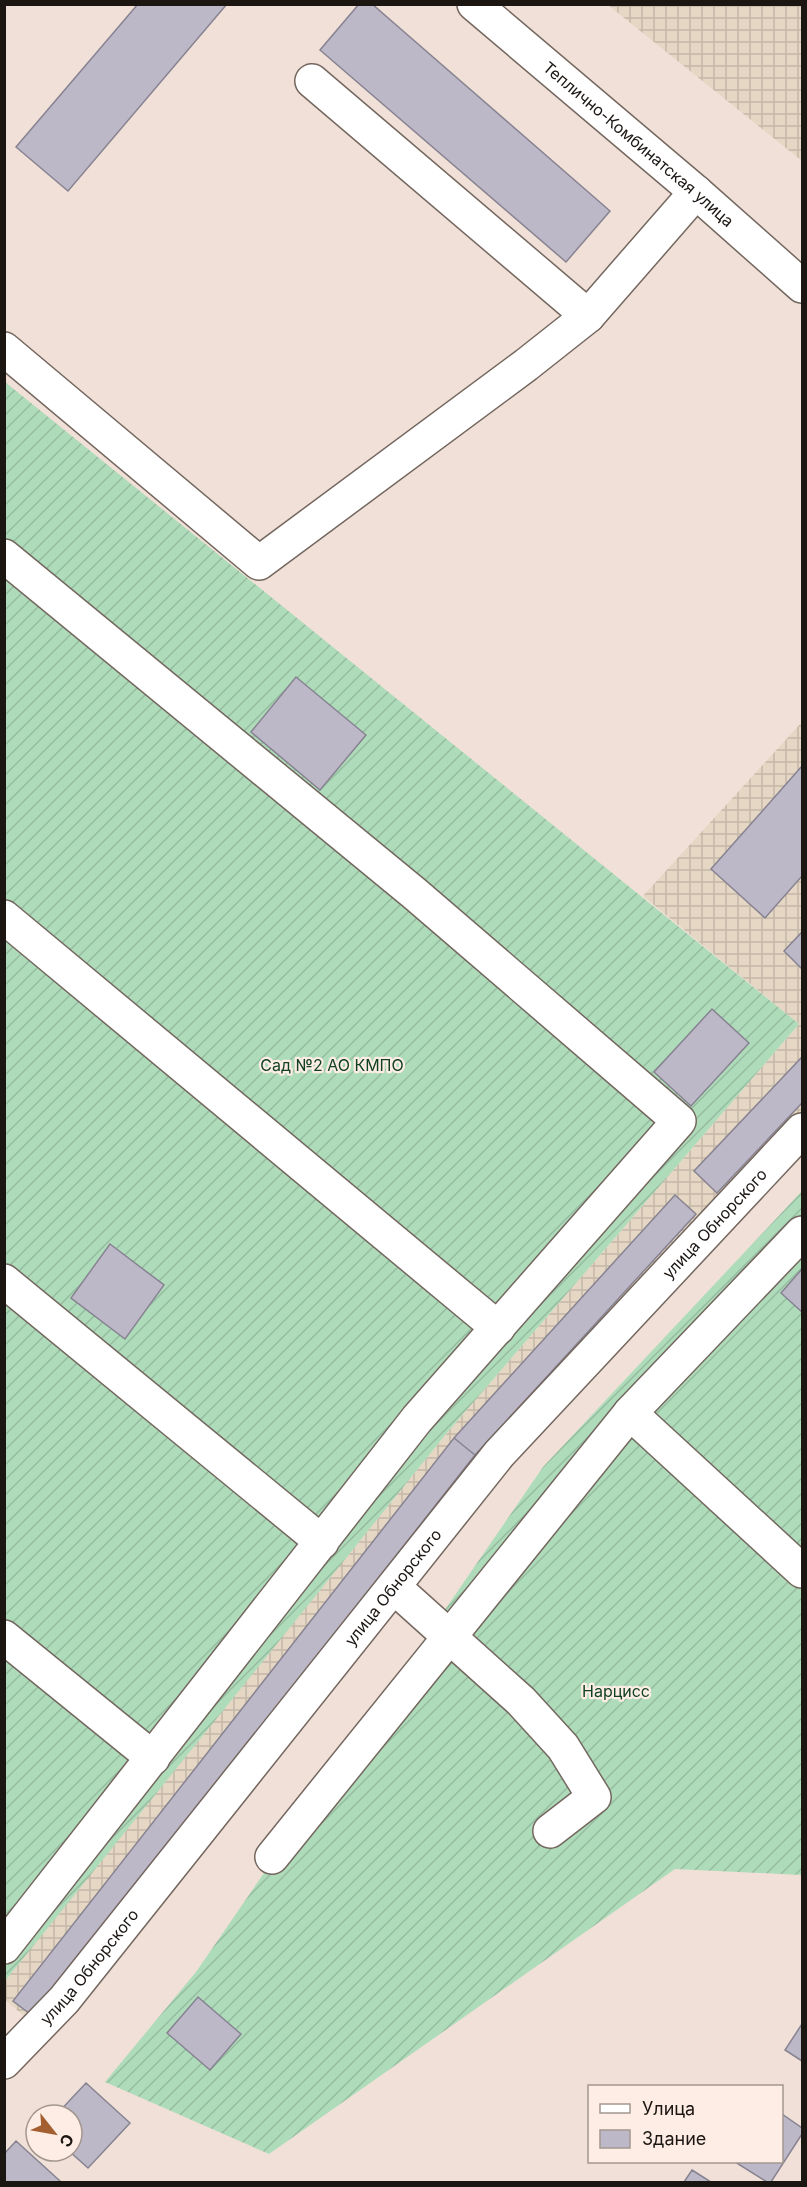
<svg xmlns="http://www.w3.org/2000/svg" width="807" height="2187" viewBox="0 0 807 2187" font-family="Inter,sans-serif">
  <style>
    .industrial { fill: url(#industrial-grid) }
    .garden { fill: url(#garden-furrows) }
    .building { fill: #bdb8c7; stroke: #878391; stroke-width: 1.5 }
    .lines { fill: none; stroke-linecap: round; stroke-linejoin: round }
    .minor-casing { stroke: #74675f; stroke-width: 36 }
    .minor { stroke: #fff; stroke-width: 33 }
    .labels { text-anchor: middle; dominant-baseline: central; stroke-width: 4.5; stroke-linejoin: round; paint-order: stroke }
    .street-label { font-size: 16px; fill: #1c1613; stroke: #fdede4 }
    .park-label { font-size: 16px; fill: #114124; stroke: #fdede4 }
  </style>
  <defs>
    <pattern id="industrial-grid" width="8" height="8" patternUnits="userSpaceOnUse" patternTransform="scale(1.5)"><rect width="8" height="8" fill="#e5d7c4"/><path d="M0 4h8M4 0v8" fill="none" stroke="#c4b8a8"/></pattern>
    <pattern id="garden-furrows" width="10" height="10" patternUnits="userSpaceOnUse" patternTransform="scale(1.5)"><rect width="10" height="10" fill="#aedcba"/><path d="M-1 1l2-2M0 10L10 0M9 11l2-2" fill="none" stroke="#95bc9f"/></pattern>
  </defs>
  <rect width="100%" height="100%" fill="#f0e0d7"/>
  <path class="industrial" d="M 608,5 L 802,5 L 802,161 Z
    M 802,722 L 802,1116 L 35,2025 L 5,2000 L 4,1981 L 446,1434 L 799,1024 L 643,896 Z"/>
  <path class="garden" d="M 5,382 L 799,1024 L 446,1434 L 5,1981 Z
    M 802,1191 L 802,1875 L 675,1869 L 269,2154 L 105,2082 L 196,1972 L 543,1467 Z"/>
  <path class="building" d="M 138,4 L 227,4 L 68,191 L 16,147 Z
    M 359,4 L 372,4 L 610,211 L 566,262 L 320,50 Z
    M 296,677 L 366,735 L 320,790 L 251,732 Z
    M 802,766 L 802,876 L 765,918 L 711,869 Z
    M 802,932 L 802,969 L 784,951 Z
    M 712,1009 L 749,1043 L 691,1106 L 654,1072 Z
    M 802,1057 L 802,1103 L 717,1193 L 694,1171 Z
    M 675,1195 L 696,1214 L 475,1455 L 454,1438 Z
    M 110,1244 L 164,1285 L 125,1339 L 71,1298 Z
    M 802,1269 L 802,1312 L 781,1293 Z
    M 454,1438 L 475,1455 L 34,2017 L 13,2001 Z
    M 198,1997 L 241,2034 L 210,2070 L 167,2033 Z
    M 802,2024 L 802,2061 L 785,2050 Z
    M 86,2083 L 130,2123 L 88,2168 L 69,2151 L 72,2151 L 72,2115 L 56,2115 Z
    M 782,2114 L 802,2128 L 802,2134 L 771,2182 L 767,2182 L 735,2162 L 782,2162 Z
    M 16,2141 L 60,2181 L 59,2182 L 4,2182 L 4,2154 Z
    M 692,2170 L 711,2182 L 684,2182 Z"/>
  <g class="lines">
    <g class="minor-casing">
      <g id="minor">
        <path id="s1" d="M 474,4 L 696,192 L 802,286"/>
        <path d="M 312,81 L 588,316 L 696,192"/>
        <path d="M 4,349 L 259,563 L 526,365 L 588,316"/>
        <path d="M 4,556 L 414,893 L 679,1121 L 417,1419 L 4,1947"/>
        <path d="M 4,917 L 498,1328"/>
        <path d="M 4,1281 L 322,1542"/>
        <path d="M 630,1413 L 802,1571"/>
        <path d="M 394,1587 L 521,1701 L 563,1747 L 594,1797 L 550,1831"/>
        <path d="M 4,1637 L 153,1758"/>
        <path d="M 272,1857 L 630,1413 L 802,1233"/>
        <path id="s2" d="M 4,2062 L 64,2000 L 499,1454 L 802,1130"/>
      </g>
    </g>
    <use href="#minor" class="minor"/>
  </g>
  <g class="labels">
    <g class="street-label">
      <text stroke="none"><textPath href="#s1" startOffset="216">Теплично-Комбинатская улица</textPath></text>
      <text stroke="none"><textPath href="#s2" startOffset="1100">улица Обнорского</textPath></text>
      <text stroke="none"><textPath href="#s2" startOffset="614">улица Обнорского</textPath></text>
      <text stroke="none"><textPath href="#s2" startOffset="128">улица Обнорского</textPath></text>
    </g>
    <g class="park-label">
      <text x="332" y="1065">Сад №2 АО КМПО</text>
      <text x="616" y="1691">Нарцисс</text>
    </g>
  </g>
  <rect width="807" height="2187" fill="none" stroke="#1c1613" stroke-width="12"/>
  <rect x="588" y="2085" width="195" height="78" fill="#fdede4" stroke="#a39790" stroke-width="1.5"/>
  <rect x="600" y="2104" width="30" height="9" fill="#ffffff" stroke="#a39790" stroke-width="1.5"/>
  <text x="642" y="2115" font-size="18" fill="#1c1613">Улица</text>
  <rect x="600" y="2130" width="30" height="18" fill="#bdb8c7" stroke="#a39790" stroke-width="1.5"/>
  <text x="642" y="2145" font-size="18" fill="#1c1613">Здание</text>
  <g transform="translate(54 2133) rotate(121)"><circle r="28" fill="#fdede4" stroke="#a39790" stroke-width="1.5"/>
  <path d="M0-4.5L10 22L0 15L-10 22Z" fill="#a35f2f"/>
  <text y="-9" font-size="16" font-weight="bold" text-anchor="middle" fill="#1c1613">С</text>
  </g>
</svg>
